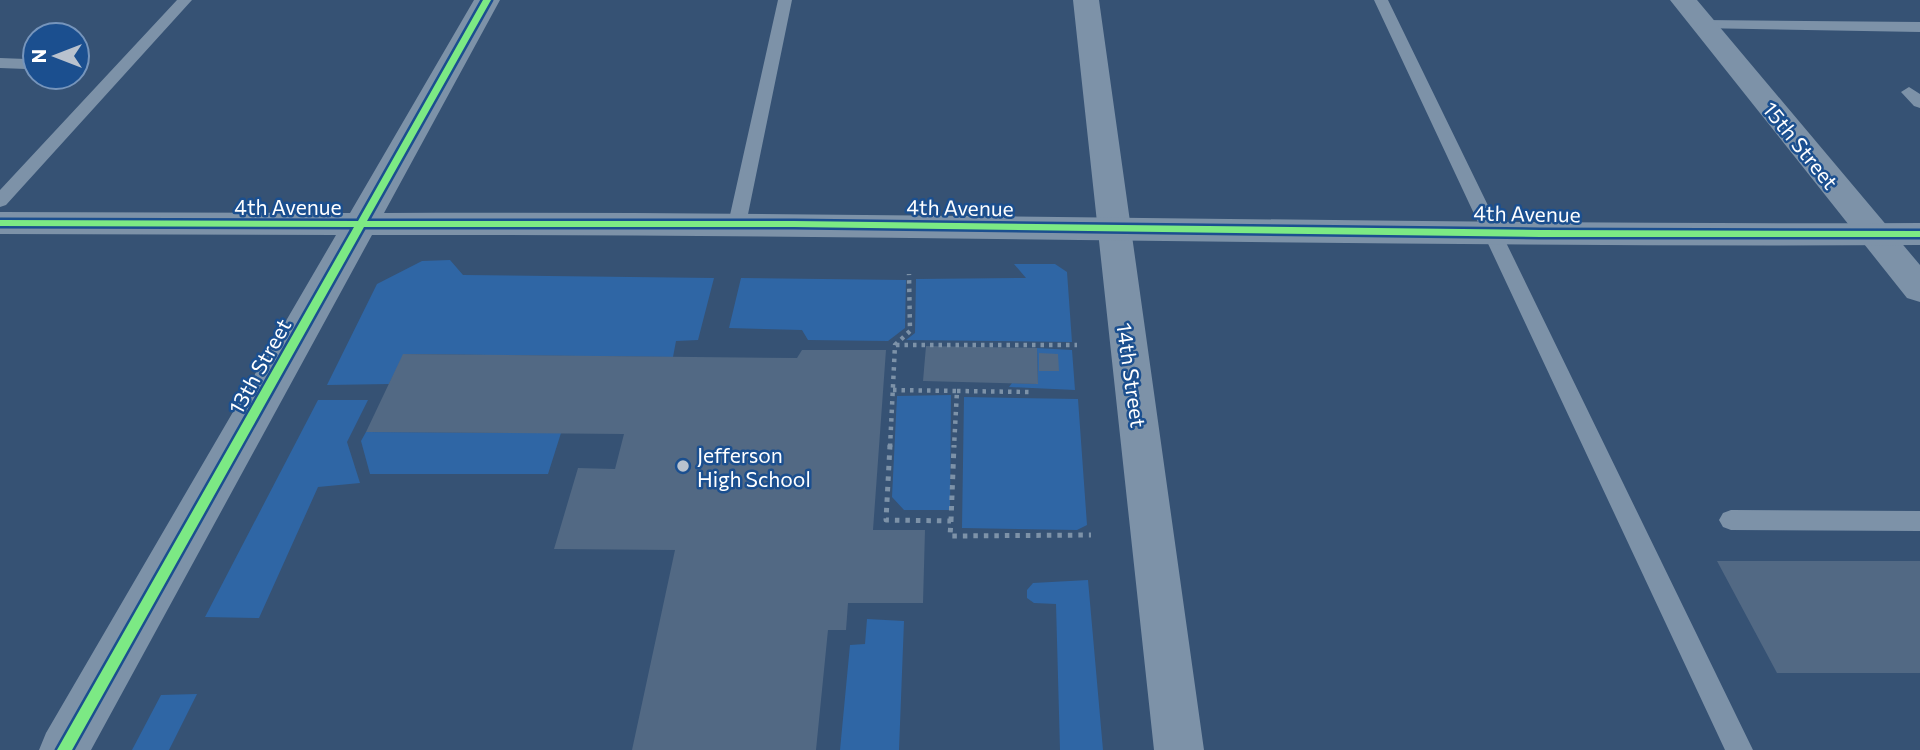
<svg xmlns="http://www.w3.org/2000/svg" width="1920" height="750" viewBox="0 0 1920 750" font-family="Commissioner,sans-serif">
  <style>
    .green { fill: #2f66a5 }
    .building { fill: #526984 }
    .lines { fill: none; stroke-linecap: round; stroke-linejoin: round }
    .path-far1 { stroke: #7d92a8; stroke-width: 4.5; stroke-dasharray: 3.5 5; stroke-linecap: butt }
    .path { stroke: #7d92a8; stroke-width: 5; stroke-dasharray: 4.5 6; stroke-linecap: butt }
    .service { fill: #7d92a8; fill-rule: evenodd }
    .minor { fill: #7d92a8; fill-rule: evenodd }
    .tertiary { fill: #7d92a8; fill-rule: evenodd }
    .cycleway-casing { stroke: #1b4f8f; stroke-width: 5 }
    .cycleway { fill: #7ce984; fill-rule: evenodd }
    .poi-dot { fill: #b9c2ce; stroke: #1b4f8f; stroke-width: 2.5 }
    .labels { text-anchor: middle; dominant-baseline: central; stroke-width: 5; stroke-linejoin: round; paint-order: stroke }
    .street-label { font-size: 21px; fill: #fff; stroke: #1b4f8f }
    .poi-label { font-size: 21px; fill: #fff; stroke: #1b4f8f; text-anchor: start }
  </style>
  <rect width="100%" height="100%" fill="#365274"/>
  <path class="green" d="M 450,260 L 463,275 L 714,278 L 698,340 L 676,341 L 673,357 L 404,354 L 389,384 L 327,385 L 377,284 L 422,261 Z
    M 1014,264 L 1055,264 L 1067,272 L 1072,342 L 906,340 L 915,333 L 916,279 L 1026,278 Z
    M 741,278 L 906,280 L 905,328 L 888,341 L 808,340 L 802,330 L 729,328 Z
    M 1037,348 L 1072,350 L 1075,390 L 1009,387 L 1012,383 L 1038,384 Z
    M 951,395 L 950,510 L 904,510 L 892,497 L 897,396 Z
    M 964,397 L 1078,399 L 1087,525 L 1077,530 L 962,528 Z
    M 318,400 L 368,400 L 347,442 L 360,483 L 318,487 L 259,618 L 205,617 Z
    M 366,432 L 561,433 L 548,474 L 370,474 L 361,441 Z
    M 1088,580 L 1103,750 L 1060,750 L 1056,604 L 1034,603 L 1027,598 L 1027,590 L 1033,583 Z
    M 867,619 L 904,621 L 899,750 L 840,750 L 850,645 L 865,644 Z
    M 197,694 L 169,750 L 132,750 L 161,695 Z"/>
  <path class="building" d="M 926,346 L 1037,348 L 1038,384 L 923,381 Z
    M 802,350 L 886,350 L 873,530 L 925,530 L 923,603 L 848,603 L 846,630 L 828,630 L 816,750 L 632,750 L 675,550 L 554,549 L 578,468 L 615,469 L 624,434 L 366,432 L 403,354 L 797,358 Z
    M 1039,353 L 1058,354 L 1059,371 L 1039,371 Z
    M 1717,561 L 1920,561 L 1920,673 L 1777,673 Z"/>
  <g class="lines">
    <path class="path-far1" d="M 896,345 L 1077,345
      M 893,390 L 957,391 L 954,447
      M 957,391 L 1029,392
      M 890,447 L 895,345 L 910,331 L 909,274"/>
    <path class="path" d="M 890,445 L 886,520 L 951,521 L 950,536 L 1091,535
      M 951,521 L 954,445"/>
    <path class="service" d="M 177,0 L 192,0 L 6,205 L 0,207 L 0,190 Z
      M 778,0 L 792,0 L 746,224 L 744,228 L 730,228 L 728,224 Z
      M 1374,0 L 1388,0 L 1753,750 L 1725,750 Z
      M 1703,20 L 1920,22 L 1920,32 L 1698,28 L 1695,25 L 1698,22 Z
      M 0,58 L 26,59 L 34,64 L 26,69 L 0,68 Z
      M 1909,87 L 1920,94 L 1920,108 L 1914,106 L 1901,92 Z
      M 1731,510 L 1920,511 L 1920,531 L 1731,530 L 1723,527 L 1719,520 L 1723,513 Z"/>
    <path class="minor" d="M 1073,0 L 1099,0 L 1204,750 L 1154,750 Z
      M 1670,0 L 1697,0 L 1920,265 L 1920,302 L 1907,298 Z"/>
    <path class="tertiary" d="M 474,0 L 500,0 L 384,213 C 896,211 1408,225 1920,223 L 1920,245 C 1404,248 888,234 372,235 L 91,750 L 39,750 L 46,733 L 336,235 L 0,234 L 0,212 L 350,213 Z"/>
    <g class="cycleway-casing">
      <path id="cycleway" d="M 483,0 L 491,0 L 367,221 L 794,221 L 1540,230 L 1920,231 L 1920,237 L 1540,237 L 794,227 L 364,227 L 72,750 L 57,750 L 354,227 L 0,226 L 0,220 L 358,221 Z"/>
    </g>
    <use href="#cycleway" class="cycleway"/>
  </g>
  <circle class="poi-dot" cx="683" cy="466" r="7"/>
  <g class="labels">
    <g class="street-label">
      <text transform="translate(1801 145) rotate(51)">15th Street</text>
      <text x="288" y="206">4th Avenue</text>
      <text transform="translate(960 207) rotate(1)">4th Avenue</text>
      <text transform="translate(1527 213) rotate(1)">4th Avenue</text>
      <text transform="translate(259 366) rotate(-61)">13th Street</text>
      <text transform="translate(1132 375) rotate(82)">14th Street</text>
    </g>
    <g class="poi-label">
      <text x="697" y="454">Jefferson<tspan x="697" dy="24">High School</tspan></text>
    </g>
  </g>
  <g transform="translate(56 56) rotate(270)"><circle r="33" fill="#1b4f8f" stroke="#7695bc" stroke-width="2"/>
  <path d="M0-5L12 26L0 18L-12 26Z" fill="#b9c2ce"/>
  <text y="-10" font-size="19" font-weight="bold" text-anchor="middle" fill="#ffffff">N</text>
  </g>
</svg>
